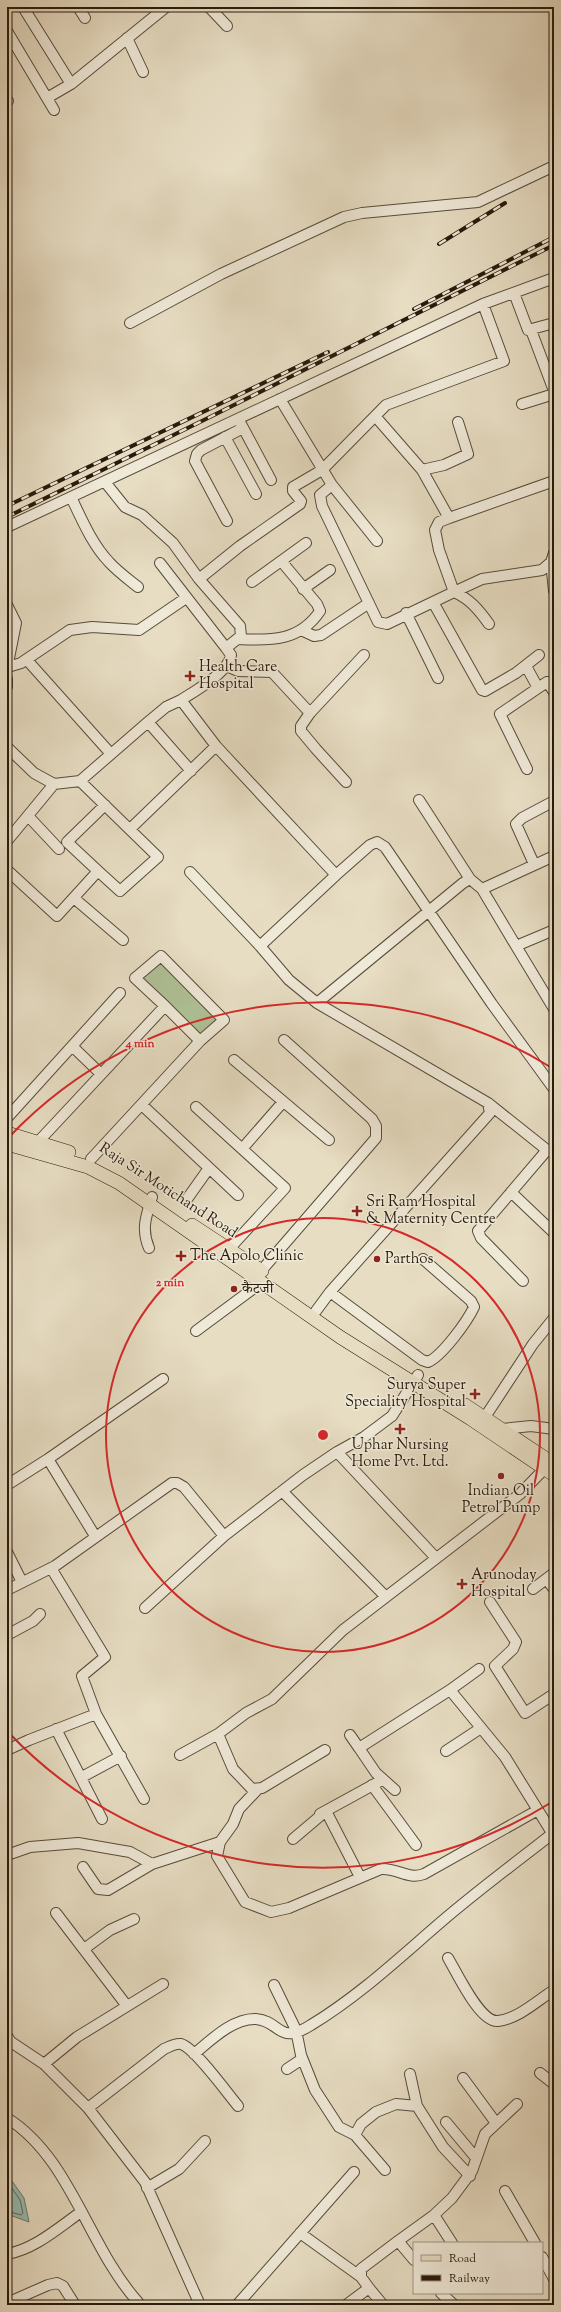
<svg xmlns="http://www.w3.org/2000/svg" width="561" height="2312" viewBox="0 0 561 2312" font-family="'Sorts Mill Goudy','Noto Serif Devanagari',serif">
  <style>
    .green { fill: #afc298; stroke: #6c6e52 }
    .water { fill: #97bcb1; stroke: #6b7b6f }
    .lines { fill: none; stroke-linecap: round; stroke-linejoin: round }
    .shore { stroke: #606b5e; stroke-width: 1 }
    .minor-casing { stroke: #584b3a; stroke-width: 12 }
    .major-casing { stroke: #291a0c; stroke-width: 14 }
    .minor { stroke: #efe9d8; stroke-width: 10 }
    .major { stroke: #e7ddc3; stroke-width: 13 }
    .rail-casing { stroke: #291a0c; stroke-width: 4 }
    .rail { stroke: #efe9d8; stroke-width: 2.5; stroke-dasharray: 8; stroke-linecap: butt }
    .ring { fill: none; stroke: #d62828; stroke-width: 2 }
    .poi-dot { fill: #8f2418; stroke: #efe9d8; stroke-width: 1.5 }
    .labels { text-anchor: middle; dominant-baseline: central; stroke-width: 3; stroke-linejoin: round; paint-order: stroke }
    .poi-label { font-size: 15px; fill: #291a0c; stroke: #efe9d8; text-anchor: start }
    .street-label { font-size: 15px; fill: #291a0c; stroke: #efe9d8 }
    .centre { fill: #d62828; stroke: #efe9d8; stroke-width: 2 }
    .ring-label { font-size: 12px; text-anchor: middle; font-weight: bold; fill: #d62828; stroke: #efe9d8; stroke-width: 3; stroke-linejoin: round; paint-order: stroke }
  </style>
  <rect width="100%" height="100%" fill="#e7ddc3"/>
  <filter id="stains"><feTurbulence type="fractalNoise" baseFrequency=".005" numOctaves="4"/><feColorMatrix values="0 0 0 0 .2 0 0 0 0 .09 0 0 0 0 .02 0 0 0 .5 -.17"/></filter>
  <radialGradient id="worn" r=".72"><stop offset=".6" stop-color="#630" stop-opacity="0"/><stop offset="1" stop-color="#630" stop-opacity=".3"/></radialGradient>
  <path class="green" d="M 163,958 L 221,1018 L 201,1036 L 138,975 Z"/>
  <path class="water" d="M 7,2174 L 24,2198 L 29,2222 L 7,2214 Z"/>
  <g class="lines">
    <path class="shore" d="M 7,2181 L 20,2200 L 23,2213 L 21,2215 L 7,2211"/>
    <g class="minor-casing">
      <path id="minor" d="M 23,7 L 71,84
        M 78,7 L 85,18
        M 209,7 L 227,26
        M 7,31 L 54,110
        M 127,38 L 143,72
        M 47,98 L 71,84 L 166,7
        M 7,102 L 8,101
        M 514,293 L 528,330 L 554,323
        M 130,323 L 221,274 L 344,217 L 362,213 L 478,202 L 554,166
        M 531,330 L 554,391
        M 280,399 L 332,485 L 377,541
        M 522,404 L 554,394
        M 375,416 L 422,470 L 449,518
        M 240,422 L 271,480
        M 225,437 L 256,494
        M 422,470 L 444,465 L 468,454 L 458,422
        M 105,482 L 125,507 L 142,515 L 173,543 L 199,579 L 240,626 L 241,636 L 226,648 L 231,655 C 229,672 195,691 181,700
        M 332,485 L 320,495 L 322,506 L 378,622 L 387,624 L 454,592 C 470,599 479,610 489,624
        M 71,497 C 82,520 92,544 109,562 C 117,571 128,579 138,587
        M 227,521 L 195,461 L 197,454 L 201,450 L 243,428
        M 7,527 L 483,304 L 554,278
        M 554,553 L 551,562 L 554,591
        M 551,562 L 542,570 L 482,579 L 454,592 L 439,550 L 435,530 L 439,522 L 449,518 L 554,481
        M 160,563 L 226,648
        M 199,579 L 240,546 L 300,504 L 301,501 L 293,491 L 293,487 L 322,470 L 386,405 L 504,361 L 483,304
        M 252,582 L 306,543
        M 303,589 L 330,570
        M 433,602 L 482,690 L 485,691 L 516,673 L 539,655
        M 7,605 L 16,623 L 7,668
        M 406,613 L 438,678
        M 301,630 L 314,636 L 321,635 L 369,603
        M 238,639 C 271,641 300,641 320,611 L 317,604 L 282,562
        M 27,660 L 111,754
        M 226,666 L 238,671 L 272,672 L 310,713
        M 526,666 L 538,688 L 547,682 L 554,692
        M 8,667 L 21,663 L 70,630 L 92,627 L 139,630 L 186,598
        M 7,679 L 7,687
        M 148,722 L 166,707 L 181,700 L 216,746 L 336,875
        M 7,747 L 34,773 L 54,784
        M 527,769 L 500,714 L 538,688
        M 80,781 L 148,722 L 191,771
        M 346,782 L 316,749 L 301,731 L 301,726 L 310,713 L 364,655
        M 419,800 L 470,879
        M 28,816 L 59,849
        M 130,829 L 216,746
        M 7,841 L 54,784 L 80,781 L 158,857 L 120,891 L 98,871 L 57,916 L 7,870
        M 534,864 L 516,824 L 522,818 L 554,801
        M 98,871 L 67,842 L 105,805
        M 190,872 L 260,946
        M 482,889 L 554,856
        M 75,899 L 123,940
        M 516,946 L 554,1009
        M 317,1003 L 289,980 L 260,946 L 336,875 L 370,845 L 377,842 L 385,847 L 492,1004 L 554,1089
        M 165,1006 L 135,978 L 161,956 L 224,1020 L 200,1041
        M 72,1046 L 101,1074
        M 234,1060 L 329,1140
        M 488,1103 L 547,1150 L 554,1152
        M 142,1105 L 238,1195
        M 196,1107 L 285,1188 L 229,1249
        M 7,1118 L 120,993
        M 38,1142 L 165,1006 L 200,1041 L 91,1159
        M 242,1149 L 283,1102
        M 511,1192 L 554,1233
        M 187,1199 L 209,1168
        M 149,1248 C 141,1229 146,1216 152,1197
        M 261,1271 L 376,1138 L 376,1126 L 372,1119 L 284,1040
        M 523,1281 L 481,1238 L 478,1231 L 547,1150
        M 330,1292 L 422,1360 L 428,1362 C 442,1356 467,1322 474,1307 L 471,1301 L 423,1259
        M 316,1311 L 330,1292 L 490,1113 L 488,1103 L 317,1003 L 463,883 L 470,879 L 482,889 L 516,946 L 554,930
        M 196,1331 L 262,1282
        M 485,1417 L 533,1344 L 554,1318
        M 500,1432 L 502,1429 L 531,1426 L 554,1429
        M 337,1452 L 436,1558
        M 48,1459 L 95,1536
        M 7,1485 L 48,1459 L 163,1379
        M 282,1491 L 385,1596
        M 7,1552 L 22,1582
        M 51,1568 L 105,1657 L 82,1676 L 96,1714 L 144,1799
        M 546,1579 L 554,1589
        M 533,1589 L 554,1573
        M 7,1590 L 55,1566 L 172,1483 L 177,1483 L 184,1487 L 224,1536 L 303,1475 L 337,1452 L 364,1437 L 392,1416 L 418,1375
        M 490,1602 L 516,1642 L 513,1649 L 495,1666 L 525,1713 L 554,1694
        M 145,1608 L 224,1536
        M 7,1635 L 33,1621 L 40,1614
        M 450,1690 L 479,1669
        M 56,1729 L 102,1819
        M 218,1734 L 233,1769 L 252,1789 L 262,1788 L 325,1750
        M 350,1735 L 359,1748 L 450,1690 L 505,1757 L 554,1836
        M 359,1748 L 376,1773 L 395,1790
        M 7,1750 L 29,1740 L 96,1714
        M 446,1751 L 481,1728
        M 180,1755 L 218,1734 L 246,1713 L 272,1699 L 343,1630 L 520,1494 L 549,1464
        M 82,1777 L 121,1756
        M 372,1785 L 416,1845
        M 257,1790 L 239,1809 L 233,1824 L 220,1842 L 217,1856 L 245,1902 L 271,1912 L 289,1908 L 381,1869 C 398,1868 408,1880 424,1874 L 538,1810
        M 320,1814 L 382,1780
        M 293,1839 L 326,1811 L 360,1877
        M 7,1855 L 30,1847 L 78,1843 L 130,1852 L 152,1864 L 220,1842
        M 83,1867 L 98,1889 L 108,1890 L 152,1864
        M 56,1913 L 127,2006
        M 84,1949 L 110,1930 L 134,1919
        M 448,1958 C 457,1973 480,2023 498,2021 C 518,2019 538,2000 554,1990
        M 274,1985 L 296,2030 L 301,2055 L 315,2090 L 339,2127 L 355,2135 L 385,2170
        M 7,2036 L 11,2042 L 44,2064 L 88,2108 L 145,2182 L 200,2305
        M 194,2054 C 211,2040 233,2018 256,2019 C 281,2021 278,2046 311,2025 C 359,1996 399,1958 441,1922 C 477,1891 515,1863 552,1834
        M 44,2064 L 77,2037 L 163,1984
        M 287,2069 L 302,2059
        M 540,2073 L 554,2084
        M 410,2074 L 417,2106 L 443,2147 L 470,2176
        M 463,2078 L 496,2123
        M 88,2108 L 164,2049 C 169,2047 175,2043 181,2044 C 195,2048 227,2093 238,2106
        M 7,2118 C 71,2158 88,2247 138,2302
        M 446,2122 L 476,2158
        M 355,2135 L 361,2124 L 376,2112 L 396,2104 L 417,2106
        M 147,2188 L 179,2169 L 205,2141
        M 505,2191 L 535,2243
        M 434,2215 L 452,2243
        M 300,2233 L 361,2277
        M 398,2241 L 434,2215 L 452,2198 L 472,2171 L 485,2134 L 517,2104
        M 7,2254 C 35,2249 58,2228 81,2212
        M 542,2257 L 554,2279
        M 369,2288 L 361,2277 L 361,2269 L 398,2241 L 414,2260
        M 441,2293 L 454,2305
        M 7,2303 L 48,2285 L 57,2283 L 63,2286 L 75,2305
        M 237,2305 L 354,2172
        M 346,2305 L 369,2288 L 383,2305"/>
    </g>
    <g class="major-casing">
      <path id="major" d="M 7,1133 L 69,1152
        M 7,1144 L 88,1167 L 119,1183 L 340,1337 L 471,1419 L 554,1475
        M 192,1225 L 262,1271
        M 465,1405 L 554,1464"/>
    </g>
    <use href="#minor" class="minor"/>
    <use href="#major" class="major"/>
    <g class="rail-casing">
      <path id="rail" d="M 439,244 L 505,203
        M 414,309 L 554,237
        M 7,506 L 328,352
        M 7,517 L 210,417 L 554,245"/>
    </g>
    <use href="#rail" class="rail"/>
  </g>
  <g class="ring">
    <circle cx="323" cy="1435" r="217"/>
    <path d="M552 1802A433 433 0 0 1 9 1733M9 1137A433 433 0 0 1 552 1068"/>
  </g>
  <g class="poi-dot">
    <path d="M188 670h4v4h4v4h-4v4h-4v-4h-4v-4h4z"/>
    <path d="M355 1205h4v4h4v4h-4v4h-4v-4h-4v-4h4z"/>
    <path d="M179 1250h4v4h4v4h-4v4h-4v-4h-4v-4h4z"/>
    <circle cx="377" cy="1259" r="4"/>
    <circle cx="234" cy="1289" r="4"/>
    <path d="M473 1388h4v4h4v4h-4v4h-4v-4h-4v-4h4z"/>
    <path d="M398 1423h4v4h4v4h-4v4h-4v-4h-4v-4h4z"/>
    <circle cx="501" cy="1476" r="4"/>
    <path d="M460 1578h4v4h4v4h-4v4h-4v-4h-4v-4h4z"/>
  </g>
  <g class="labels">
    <g class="poi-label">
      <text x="199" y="667">Health Care<tspan x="199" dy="17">Hospital</tspan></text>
      <text x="366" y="1202">Sri Ram Hospital<tspan x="366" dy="17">&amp; Maternity Centre</tspan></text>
      <text x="190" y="1256">The Apolo Clinic</text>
      <text x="385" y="1259">Parthos</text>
      <text x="242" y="1289">कैटजी</text>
      <text x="466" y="1385" text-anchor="end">Surya Super<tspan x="466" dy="17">Speciality Hospital</tspan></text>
      <text x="400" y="1445" text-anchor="middle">Uphar Nursing<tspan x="400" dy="17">Home Pvt. Ltd.</tspan></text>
      <text x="501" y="1491" text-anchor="middle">Indian Oil<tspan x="501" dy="17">Petrol Pump</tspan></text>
      <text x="471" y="1575">Arunoday<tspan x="471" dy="17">Hospital</tspan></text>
    </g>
    <g class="street-label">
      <text transform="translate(168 1191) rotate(33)">Raja Sir Motichand Road</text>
    </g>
  </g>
  <circle cx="323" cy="1435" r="6" class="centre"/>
  <g class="ring-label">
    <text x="140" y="1047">4 min</text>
    <text x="170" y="1286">2 min</text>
  </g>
  <rect width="561" height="2312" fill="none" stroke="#e7ddc3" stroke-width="24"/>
  <rect x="8" y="8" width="545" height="2296" fill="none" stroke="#291a0c" stroke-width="2"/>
  <rect x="12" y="12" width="537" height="2288" fill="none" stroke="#291a0c"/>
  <rect x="413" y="2242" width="130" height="52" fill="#efe9d8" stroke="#a09686"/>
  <rect x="421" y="2255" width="20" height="6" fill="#e7ddc3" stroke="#a09686"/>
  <text x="449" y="2262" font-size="12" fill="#291a0c">Road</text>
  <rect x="421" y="2275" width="20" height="6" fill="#291a0c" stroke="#a09686"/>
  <text x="449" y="2282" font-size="12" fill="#291a0c">Railway</text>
  <rect width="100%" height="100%" filter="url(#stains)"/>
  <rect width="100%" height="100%" fill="url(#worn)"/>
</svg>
